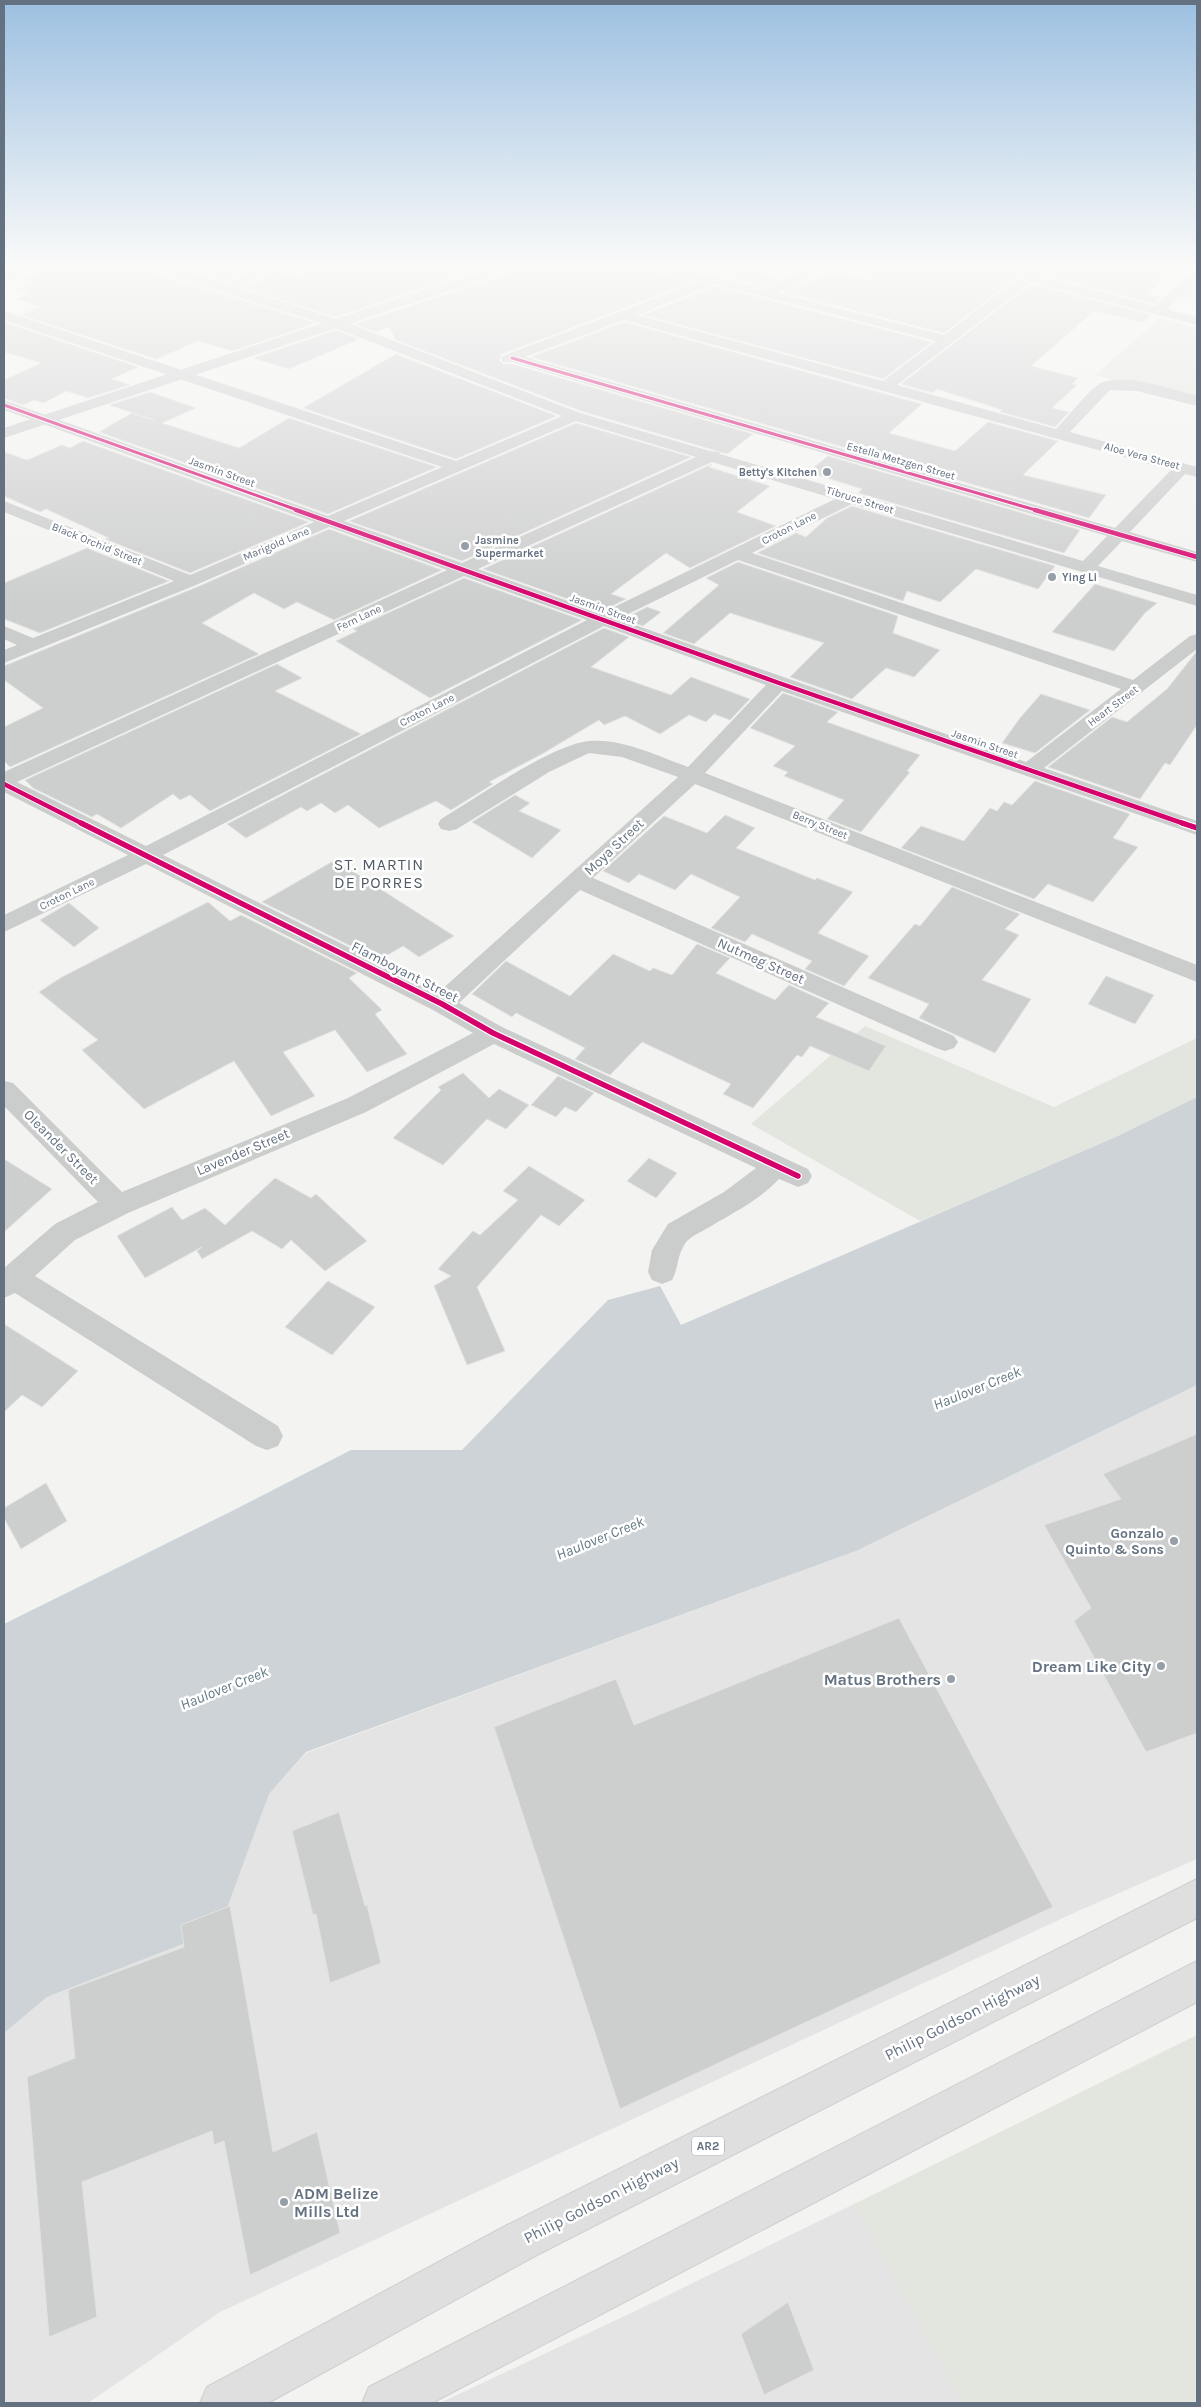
<svg xmlns="http://www.w3.org/2000/svg" width="1201" height="2407" viewBox="0 0 1201 2407" font-family="Karla,sans-serif">
  <style>
    .built { fill: #e3e4e3 }
    .green { fill: #e2e6df }
    .water { fill: #cdd3d6 }
    .building { fill: #cdcece; stroke: #e2e2e1 }
    .lines { fill: none; stroke-linecap: round; stroke-linejoin: round }
    .primary-casing { stroke: #cfcfcf; stroke-width: 2 }
    .minor { fill: #cbcccc; fill-rule: evenodd }
    .tertiary { fill: #cbcccc; fill-rule: evenodd }
    .primary { fill: #dfdfe0; fill-rule: evenodd }
    .cycleway-far2-casing { stroke: #fff; stroke-width: 5 }
    .cycleway-far1-casing { stroke: #fff; stroke-width: 6 }
    .cycleway-casing { stroke: #fff; stroke-width: 8 }
    .cycleway-far2 { stroke: #d6006c; stroke-width: 3 }
    .cycleway-far1 { stroke: #d6006c; stroke-width: 4.5 }
    .cycleway { stroke: #d6006c; stroke-width: 5.5 }
    .poi-dot { fill: #969ea8; stroke: #fff; stroke-width: 2 }
    .labels { text-anchor: middle; dominant-baseline: central; stroke-width: 5; stroke-linejoin: round; paint-order: stroke }
    .far-street-label { font-size: 11px; fill: #647180; stroke: #fff }
    .far-poi-label { font-size: 11px; font-weight: bold; fill: #647180; stroke: #fff; text-anchor: start }
    .shield { fill: #fff; stroke: #929ca6; stroke-width: 1 }
    .shield-label { font-size: 12px; font-weight: bold; fill: #647180 }
    .street-label { font-size: 14px; fill: #647180; stroke: #fff }
    .poi-label { font-size: 14px; font-weight: bold; fill: #647180; stroke: #fff; text-anchor: end }
    .water-label { font-size: 15px; font-style: italic; fill: #647985; stroke: #fff }
    .quarter-label { font-size: 16px; letter-spacing: 1px; fill: #515b65; stroke: #fff }
    .near-poi-label { font-size: 16px; font-weight: bold; fill: #647180; stroke: #fff; text-anchor: end }
    .near-street-label { font-size: 16px; fill: #647180; stroke: #fff }
  </style>
  <rect width="100%" height="100%" fill="#f3f3f1"/>
  <path class="built" d="M 1197,1385 L 1197,1859 L 1078,1911 L 220,2312 L 88,2403 L 4,2403 L 4,2033 L 47,1997 L 219,1930 L 269,1794 L 306,1753 L 856,1551 Z
    M 854,2204 L 963,2403 L 440,2403 L 650,2304 Z"/>
  <path class="green" d="M 1197,279 L 1197,304 L 1175,299 Z
    M 1160,318 L 1197,328 L 1197,400 L 1095,375 Z
    M 865,1026 L 1054,1107 L 1197,1038 L 1197,1097 L 1118,1136 L 920,1221 L 751,1124 Z
    M 1197,2035 L 1197,2403 L 963,2403 L 854,2204 Z"/>
  <path class="water" d="M 1197,1097 L 1197,1385 L 856,1551 L 306,1752 L 269,1794 L 219,1930 L 47,1997 L 4,2033 L 4,1624 L 234,1510 L 351,1450 L 462,1450 L 608,1300 L 660,1286 L 681,1325 L 1118,1136 Z"/>
  <path class="building" d="M 42,267 L 149,267 L 151,272 L 316,323 L 232,351 L 198,341 L 156,359 L 21,315 L 40,307 L 16,299 L 30,293 L 17,289 L 33,282 L 21,278 L 40,272 Z
    M 179,267 L 257,267 L 226,281 Z
    M 318,267 L 486,267 L 336,317 L 244,288 L 276,271 L 299,276 Z
    M 515,267 L 655,267 L 658,272 L 695,281 L 502,354 L 499,360 L 503,364 L 512,364 L 753,434 L 727,454 L 581,411 L 396,340 L 389,327 L 376,332 L 355,324 L 513,272 Z
    M 687,267 L 749,267 L 782,279 L 765,287 Z
    M 867,267 L 1030,267 L 944,333 L 783,292 L 798,284 L 802,286 L 810,280 L 814,281 L 828,271 L 866,279 Z
    M 1050,267 L 1172,267 L 1164,275 L 1169,276 L 1147,294 L 1161,297 L 1154,304 L 1043,275 Z
    M 1031,284 L 1152,315 L 1142,322 L 1094,311 L 1031,366 L 1078,378 L 1072,384 L 1077,385 L 1052,408 L 1069,412 L 1055,427 L 1000,412 L 1002,410 L 937,389 L 933,393 L 901,384 Z
    M 715,286 L 932,342 L 883,379 L 643,315 Z
    M 4,322 L 138,367 L 112,379 L 130,385 L 88,398 L 66,391 L 44,403 L 34,400 L 23,405 L 4,398 L 4,380 L 41,363 L 4,352 Z
    M 624,322 L 922,404 L 889,433 L 955,451 L 988,422 L 1058,441 L 1023,475 L 1106,495 L 1089,518 L 531,357 Z
    M 336,330 L 359,339 L 289,369 L 253,358 Z
    M 396,354 L 557,416 L 456,459 L 303,408 Z
    M 150,392 L 196,408 L 162,423 L 239,448 L 289,418 L 437,467 L 328,514 L 99,432 L 132,413 L 154,420 L 109,405 Z
    M 576,423 L 691,457 L 462,561 L 349,521 Z
    M 83,441 L 309,522 L 190,573 L 105,539 L 109,538 L 46,509 L 40,512 L 4,496 L 4,452 L 27,460 L 62,445 L 70,448 Z
    M 828,456 L 1080,530 L 1064,553 L 858,493 L 862,489 L 808,472 Z
    M 712,464 L 709,467 L 770,486 L 737,512 L 776,526 L 690,568 L 666,553 L 611,594 L 626,599 L 602,611 L 483,569 Z
    M 852,506 L 1055,566 L 1038,589 L 976,569 L 940,602 L 907,591 L 903,601 L 757,553 L 796,533 L 806,537 L 827,518 Z
    M 329,529 L 442,570 L 334,620 L 297,602 L 284,609 L 254,593 L 202,623 L 259,654 L 10,767 L 4,761 L 4,727 L 43,708 L 4,680 L 4,666 L 197,587 Z
    M 87,548 L 169,581 L 40,633 L 4,619 L 4,583 Z
    M 738,562 L 898,616 L 893,633 L 940,650 L 914,677 L 886,668 L 852,699 L 790,677 L 824,643 L 730,613 L 694,644 L 663,633 L 719,585 L 706,578 Z
    M 464,578 L 582,620 L 430,698 L 336,641 L 357,631 L 353,629 Z
    M 1095,584 L 1157,603 L 1145,613 L 1114,651 L 1052,632 Z
    M 647,607 L 661,612 L 643,626 L 623,619 Z
    M 604,628 L 629,637 L 591,667 L 671,695 L 691,677 L 750,699 L 730,720 L 714,714 L 706,722 L 689,715 L 660,734 L 625,716 L 604,725 L 599,720 L 542,754 L 489,782 L 493,784 L 451,810 L 436,801 L 379,828 L 348,805 L 335,813 L 321,803 L 307,811 L 301,807 L 246,838 L 227,824 Z
    M 1197,651 L 1197,725 L 1170,765 L 1165,763 L 1140,799 L 1048,767 L 1112,717 L 1127,722 L 1167,689 Z
    M 277,664 L 302,678 L 275,691 L 361,734 L 210,811 L 190,795 L 180,800 L 173,794 L 121,828 L 97,814 L 92,817 L 33,788 L 25,780 Z
    M 783,693 L 838,712 L 827,722 L 920,755 L 907,771 L 910,772 L 861,832 L 827,819 L 844,800 L 784,776 L 788,772 L 773,766 L 795,746 L 750,728 Z
    M 1041,694 L 1090,710 L 1035,753 L 1002,743 L 1020,718 Z
    M 1035,781 L 1130,814 L 1113,838 L 1138,847 L 1093,902 L 1048,884 L 1034,899 L 901,848 L 921,826 L 964,841 L 990,808 L 997,811 L 1004,802 L 1012,805 Z
    M 515,795 L 530,803 L 519,811 L 561,830 L 532,858 L 472,822 Z
    M 725,815 L 755,828 L 736,848 L 815,880 L 817,878 L 853,892 L 818,933 L 869,956 L 844,986 L 805,969 L 812,961 L 752,934 L 745,942 L 711,928 L 740,897 L 691,874 L 675,890 L 639,874 L 629,883 L 603,871 L 664,816 L 707,833 Z
    M 335,860 L 454,936 L 419,957 L 403,946 L 379,960 L 262,902 Z
    M 952,887 L 1020,914 L 1005,929 L 1019,935 L 982,980 L 1031,999 L 995,1053 L 919,1018 L 929,1004 L 868,978 L 915,924 L 920,926 Z
    M 208,902 L 230,921 L 241,915 L 357,973 L 349,978 L 382,1010 L 375,1014 L 407,1054 L 367,1072 L 335,1030 L 283,1052 L 315,1096 L 271,1116 L 234,1061 L 144,1109 L 82,1050 L 98,1040 L 39,992 L 62,977 Z
    M 69,903 L 99,928 L 74,947 L 40,920 Z
    M 697,944 L 730,958 L 716,973 L 775,1000 L 789,985 L 829,1003 L 816,1017 L 886,1046 L 869,1071 L 810,1046 L 802,1057 L 797,1055 L 753,1108 L 723,1094 L 731,1084 L 642,1042 L 610,1075 L 575,1059 L 585,1048 L 516,1013 L 512,1017 L 472,994 L 506,961 L 570,996 L 613,954 L 650,971 L 653,968 L 672,975 Z
    M 1106,976 L 1154,995 L 1135,1024 L 1088,1004 Z
    M 463,1073 L 489,1098 L 499,1089 L 529,1105 L 506,1129 L 487,1119 L 443,1165 L 393,1138 L 441,1090 L 438,1087 Z
    M 558,1076 L 594,1093 L 576,1112 L 565,1107 L 556,1117 L 531,1105 Z
    M 649,1158 L 677,1173 L 656,1198 L 627,1181 Z
    M 4,1159 L 52,1189 L 4,1232 Z
    M 529,1166 L 585,1200 L 559,1226 L 541,1215 L 477,1287 L 505,1351 L 467,1365 L 434,1286 L 451,1276 L 438,1269 L 473,1231 L 480,1235 L 518,1200 L 503,1191 Z
    M 275,1178 L 311,1198 L 316,1194 L 367,1241 L 325,1271 L 291,1240 L 282,1249 L 252,1231 L 202,1259 L 197,1251 L 202,1247 L 145,1278 L 117,1236 L 172,1207 L 182,1220 L 205,1208 L 225,1225 Z
    M 328,1281 L 375,1307 L 332,1355 L 285,1327 Z
    M 4,1324 L 78,1371 L 42,1407 L 22,1395 L 4,1412 Z
    M 1197,1434 L 1197,1733 L 1146,1752 L 1074,1621 L 1091,1608 L 1044,1525 L 1121,1499 L 1103,1474 Z
    M 46,1483 L 67,1521 L 21,1549 L 4,1518 L 4,1508 Z
    M 899,1618 L 1053,1907 L 620,2109 L 494,1727 L 616,1679 L 634,1725 Z
    M 339,1812 L 365,1906 L 367,1905 L 381,1963 L 330,1983 L 316,1914 L 313,1915 L 292,1831 Z
    M 230,1906 L 273,2152 L 317,2132 L 340,2233 L 250,2275 L 224,2141 L 214,2145 L 212,2131 L 82,2182 L 97,2317 L 49,2337 L 27,2077 L 75,2058 L 68,1990 L 184,1947 L 181,1925 Z
    M 788,2302 L 814,2370 L 764,2395 L 741,2334 Z"/>
  <g class="lines">
    <g class="primary-casing">
      <path id="primary" d="M 1197,1879 L 1197,1918 L 537,2255 L 268,2403 L 200,2403 L 207,2387 L 507,2225 Z
        M 1197,1961 L 1197,2002 L 432,2403 L 362,2403 L 369,2387 Z"/>
    </g>
    <path class="minor" d="M 20,267 L 40,267 L 39,270 L 4,281 L 4,273 Z
      M 151,267 L 172,267 L 226,283 L 262,267 L 279,267 L 239,288 L 340,320 L 580,413 L 710,451 L 719,452 L 720,454 L 1083,561 L 1107,536 L 512,362 L 503,362 L 501,359 L 503,356 L 701,281 L 658,270 L 657,267 L 679,267 L 765,289 L 809,267 L 826,267 L 778,293 L 944,335 L 1033,267 L 1048,267 L 1039,276 L 1155,306 L 1192,271 L 1197,270 L 1197,281 L 1167,309 L 1197,317 L 1197,325 L 1031,282 L 897,385 L 1056,429 C 1068,417 1087,392 1099,384 C 1121,371 1174,390 1197,396 L 1197,406 L 1137,391 L 1110,390 L 1070,432 L 1197,467 L 1197,477 L 1185,474 L 1130,532 L 1197,552 L 1197,562 L 1122,541 L 1098,566 L 1197,595 L 1197,606 L 852,504 L 752,553 L 1133,680 L 1190,636 L 1197,634 L 1197,649 L 1044,768 L 1197,821 L 1197,835 L 782,691 L 705,773 L 1197,965 L 1197,982 L 695,784 L 593,878 L 954,1036 L 958,1042 L 954,1048 L 945,1051 L 936,1048 L 580,890 L 459,1003 L 502,1027 L 808,1169 L 812,1176 L 808,1183 L 798,1187 L 779,1179 C 761,1198 739,1210 716,1223 C 708,1229 694,1234 687,1241 C 677,1253 679,1267 672,1280 L 662,1284 L 652,1280 L 648,1272 L 652,1250 L 668,1224 L 724,1192 L 756,1168 L 494,1044 L 366,1112 L 128,1213 L 75,1240 L 35,1276 L 278,1426 L 283,1436 L 278,1446 L 267,1450 L 256,1446 L 15,1293 L 4,1298 L 4,1268 L 55,1224 L 98,1202 L 4,1106 L 4,1081 L 13,1083 L 122,1192 L 348,1098 L 473,1033 L 433,1010 L 146,864 L 4,932 L 4,915 L 128,855 L 4,792 L 4,772 L 447,570 L 329,527 L 196,585 L 4,663 L 4,650 L 17,645 L 4,639 L 4,626 L 33,638 L 174,581 L 4,512 L 4,501 L 190,575 L 314,522 L 4,410 L 4,400 L 328,516 L 442,467 L 4,320 L 4,311 L 456,461 L 562,416 L 330,326 L 152,270 ZM 715,284 L 936,341 L 883,381 L 637,315 ZM 624,320 L 1171,470 L 1115,528 L 525,357 ZM 576,421 L 696,457 L 462,563 L 344,521 ZM 712,462 L 835,499 L 602,613 L 478,569 ZM 738,560 L 1121,689 L 1026,762 L 618,619 ZM 464,576 L 587,620 L 146,846 L 17,782 ZM 604,626 L 766,685 L 688,767 C 658,756 622,738 589,741 C 551,745 476,798 441,819 L 438,824 L 441,829 L 449,831 L 457,829 L 549,772 L 589,753 L 622,757 L 678,777 L 439,992 L 163,855 Z"/>
    <path class="tertiary" d="M 493,267 L 513,267 L 512,270 L 4,438 L 4,428 Z"/>
    <use href="#primary" class="primary"/>
    <g class="cycleway-far2-casing">
      <path id="cycleway-far2" d="M 512,358 L 1039,511
        M 4,405 L 300,511"/>
    </g>
    <g class="cycleway-far1-casing">
      <path id="cycleway-far1" d="M 296,510 L 779,683 L 1185,824
        M 1035,510 L 1197,557
        M 4,784 L 83,824"/>
    </g>
    <g class="cycleway-casing">
      <path id="cycleway" d="M 81,823 L 442,1004 L 493,1033 L 798,1176
        M 1182,823 L 1197,828"/>
    </g>
    <use href="#cycleway-far2" class="cycleway-far2"/>
    <use href="#cycleway-far1" class="cycleway-far1"/>
    <use href="#cycleway" class="cycleway"/>
  </g>
  <linearGradient id="sky" x2="0" y2="1"><stop stop-color="#9dc0e1"/><stop offset="0.44" stop-color="#fafaf9"/><stop offset="1" stop-color="#fafaf9" stop-opacity="0"/></linearGradient>
  <rect width="1201" height="604" fill="url(#sky)"/>
  <g class="poi-dot">
    <circle cx="827" cy="472" r="5"/>
    <circle cx="465" cy="546" r="5"/>
    <circle cx="1052" cy="577" r="5"/>
    <circle cx="1174" cy="1541" r="5"/>
    <circle cx="1161" cy="1666" r="5"/>
    <circle cx="951" cy="1679" r="5"/>
    <circle cx="284" cy="2202" r="5"/>
  </g>
  <g class="labels">
    <g class="far-street-label">
      <text transform="translate(1142 456) rotate(15)">Aloe Vera Street</text>
      <text transform="translate(901 461) rotate(16)">Estella Metzgen Street</text>
      <text transform="translate(222 472) rotate(20)">Jasmin Street</text>
      <text transform="translate(860 500) rotate(17)">Tibruce Street</text>
      <text transform="translate(789 528) rotate(-27)">Croton Lane</text>
      <text transform="translate(97 544) rotate(22)">Black Orchid Street</text>
      <text transform="translate(276 544) rotate(-23)">Marigold Lane</text>
      <text transform="translate(603 609) rotate(20)">Jasmin Street</text>
      <text transform="translate(359 618) rotate(-25)">Fern Lane</text>
      <text transform="translate(1113 706) rotate(-37)">Heart Street</text>
      <text transform="translate(427 710) rotate(-27)">Croton Lane</text>
      <text transform="translate(985 744) rotate(19)">Jasmin Street</text>
      <text transform="translate(820 825) rotate(22)">Berry Street</text>
      <text transform="translate(67 894) rotate(-26)">Croton Lane</text>
    </g>
    <g class="far-poi-label">
      <text x="817" y="472" text-anchor="end">Betty's Kitchen</text>
      <text x="475" y="540">Jasmine<tspan x="475" dy="13">Supermarket</tspan></text>
      <text x="1062" y="577">Ying Li</text>
    </g>
    <rect class="shield" x="692" y="2136.5" width="32" height="19" rx="4"/>
    <g class="shield-label">
      <text x="708" y="2146">AR2</text>
    </g>
    <g class="street-label">
      <text transform="translate(614 847) rotate(-43)">Moya Street</text>
      <text transform="translate(761 961) rotate(24)">Nutmeg Street</text>
      <text transform="translate(405 972) rotate(27)">Flamboyant Street</text>
      <text transform="translate(61 1147) rotate(45)">Oleander Street</text>
      <text transform="translate(243 1152) rotate(-23)">Lavender Street</text>
    </g>
    <g class="poi-label">
      <text x="1164" y="1533">Gonzalo<tspan x="1164" dy="16">Quinto &amp; Sons</tspan></text>
    </g>
    <g class="water-label">
      <text transform="translate(977 1388) rotate(-22)">Haulover Creek</text>
      <text transform="translate(600 1538) rotate(-22)">Haulover Creek</text>
      <text transform="translate(224 1688) rotate(-22)">Haulover Creek</text>
    </g>
    <g class="quarter-label">
      <text x="379" y="864">ST. MARTIN<tspan x="379" dy="18">DE PORRES</tspan></text>
    </g>
    <g class="near-poi-label">
      <text x="1151" y="1666">Dream Like City</text>
      <text x="941" y="1679">Matus Brothers</text>
      <text x="294" y="2193" text-anchor="start">ADM Belize<tspan x="294" dy="18">Mills Ltd</tspan></text>
    </g>
    <g class="near-street-label">
      <text transform="translate(962 2017) rotate(-27)">Philip Goldson Highway</text>
      <text transform="translate(601 2200) rotate(-27)">Philip Goldson Highway</text>
    </g>
  </g>
  <rect width="1201" height="2407" fill="none" stroke="#647180" stroke-width="10"/>
</svg>
